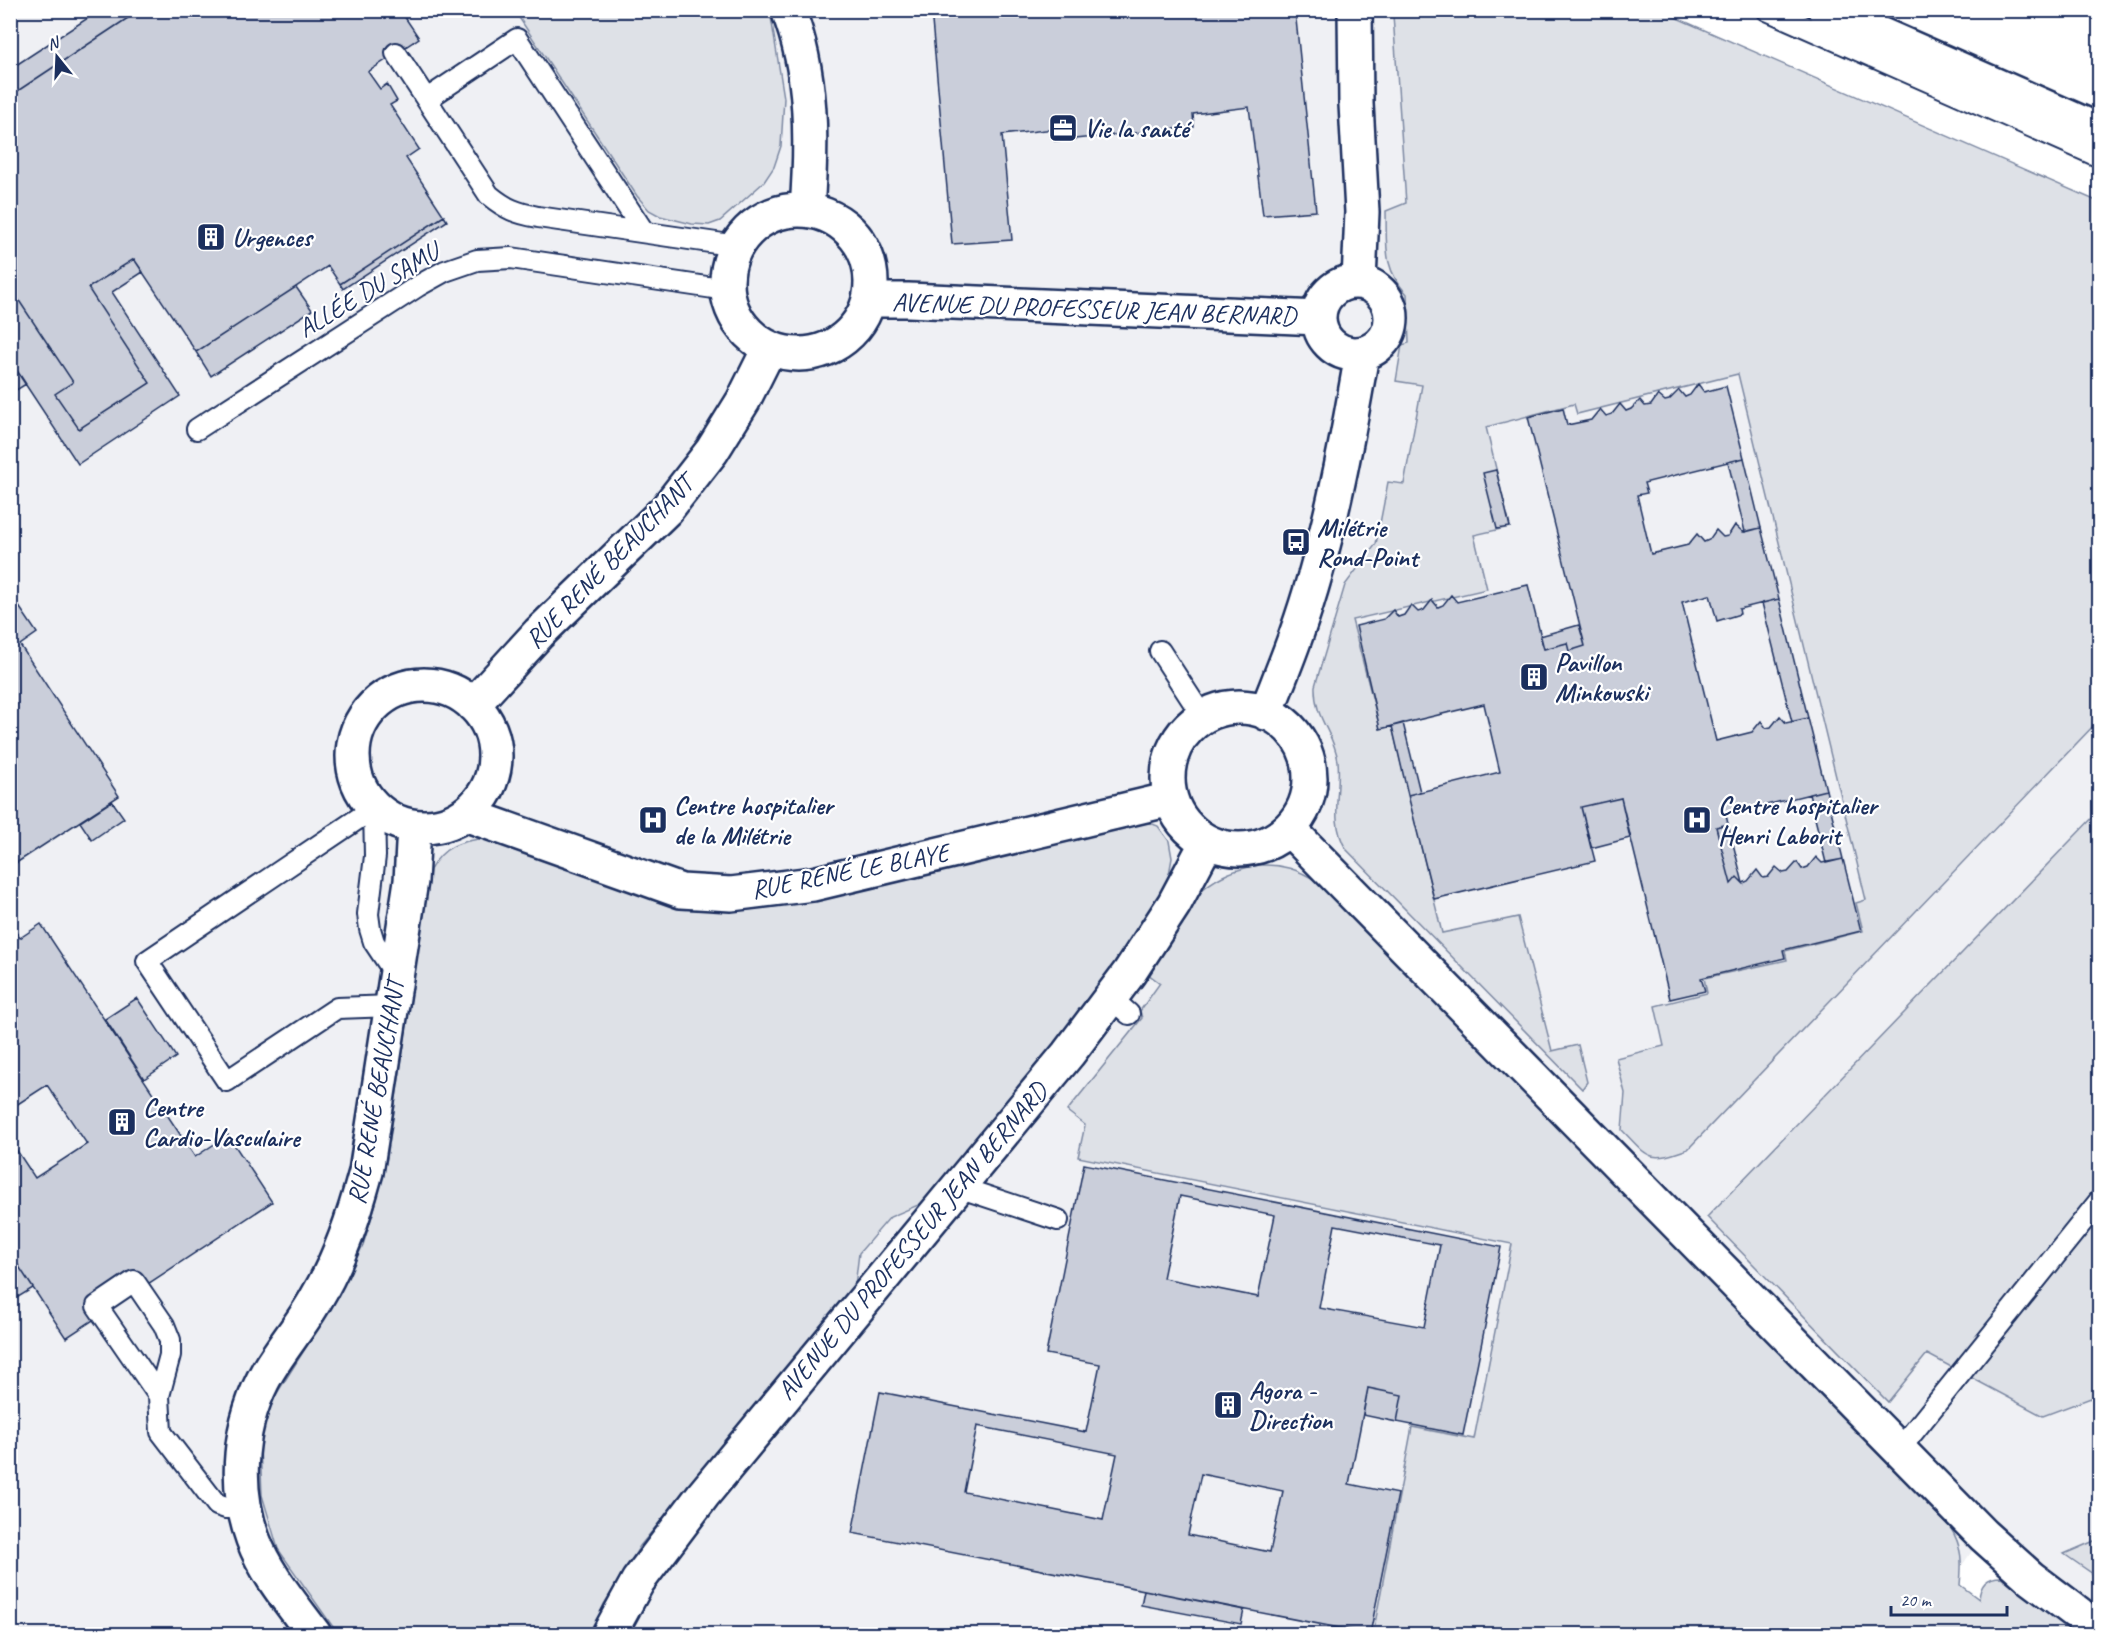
<svg xmlns="http://www.w3.org/2000/svg" width="2110" height="1645" viewBox="0 0 2110 1645" font-family="Caveat,sans-serif">
  <style>
    .built { fill: #eff0f4 }
    .green { fill: #dee1e7; stroke: #7c88a2; stroke-width: 1.5 }
    .building { fill: #caceda; stroke: #1b2f5e; stroke-width: 1.5; fill-rule: evenodd }
    .lines { fill: none; stroke-linecap: round; stroke-linejoin: round }
    .service-casing { stroke: #1b2f5e; stroke-width: 24 }
    .minor-casing { stroke: #1b2f5e; stroke-width: 38 }
    .secondary-casing { stroke: #1b2f5e; stroke-width: 38 }
    .service { stroke: #fff; stroke-width: 20 }
    .minor { stroke: #fff; stroke-width: 33 }
    .secondary { stroke: #fff; stroke-width: 33 }
    .labels { text-anchor: middle; dominant-baseline: central; stroke-width: 4.5; stroke-linejoin: round; paint-order: stroke }
    .poi-label { font-size: 26px; font-weight: bold; fill: #1b2f5e; stroke: #fff; text-anchor: start }
    .street-label { font-size: 26px; fill: #1b2f5e; stroke: #fff }
  </style>
  <rect width="100%" height="100%" fill="#fff"/>
  <filter id="ink" filterUnits="userSpaceOnUse"><feTurbulence type="fractalNoise" baseFrequency=".0167" numOctaves="2"/><feDisplacementMap in="SourceGraphic" scale="12" xChannelSelector="R" yChannelSelector="G"/><feConvolveMatrix kernelMatrix="1 2 1 2 8 2 1 2 1" color-interpolation-filters="sRGB"/></filter>
  <g filter="url(#ink)">
    <path class="built" d="M 1392,10 L 1393,15 L 1479,10 L 1661,11 L 2099,202 L 2099,1634 L 2076,1634 L 2087,1622 L 1983,1535 L 1915,1634 L 11,1634 L 11,11 Z"/>
    <path class="green" d="M 527,10 L 770,11 L 784,98 L 781,146 L 774,167 L 764,182 L 720,221 L 709,225 L 692,224 L 660,216 L 649,210 L 637,196 L 518,16 Z
      M 1479,10 L 1661,11 L 2099,202 L 2099,720 L 1688,1149 C 1648,1163 1650,1159 1622,1130 L 1625,1093 L 1616,1058 L 1664,1046 L 1655,1006 L 1707,993 L 1704,978 L 1787,960 L 1785,951 L 1863,931 L 1856,903 L 1866,900 L 1738,374 L 1577,414 L 1574,404 L 1486,427 L 1510,527 L 1474,535 L 1487,589 L 1352,620 L 1380,728 L 1392,726 L 1442,933 L 1518,917 L 1552,1051 L 1578,1045 L 1587,1082 L 1582,1089 L 1346,849 C 1329,820 1341,792 1338,761 C 1334,732 1314,719 1315,686 L 1345,585 L 1376,544 L 1388,482 L 1404,484 L 1422,385 L 1396,381 L 1402,345 L 1409,343 L 1407,294 C 1382,268 1387,244 1386,211 L 1406,203 L 1393,15 Z
      M 2099,811 L 2099,1395 L 2043,1416 L 1927,1354 L 1888,1402 L 1707,1217 Z
      M 1142,820 L 1158,826 L 1169,841 L 1172,858 L 1168,880 L 1133,939 L 1073,1021 L 923,1203 L 890,1217 L 859,1253 L 855,1286 L 640,1546 L 604,1604 L 591,1634 L 338,1634 L 278,1549 L 262,1495 L 260,1445 L 264,1423 L 272,1401 L 336,1300 L 363,1245 L 376,1203 L 387,1158 L 430,870 C 443,846 460,841 486,838 L 692,908 Z
      M 1258,865 C 1282,864 1298,869 1318,882 L 1950,1527 C 1963,1547 1962,1563 1960,1585 L 1979,1599 C 1980,1585 1987,1577 2001,1577 L 2076,1634 L 1373,1634 L 1412,1427 L 1474,1439 L 1512,1244 L 1078,1157 L 1085,1125 L 1067,1111 L 1142,1018 L 1140,1011 L 1160,983 L 1148,974 L 1203,889 C 1220,875 1237,869 1258,865 Z
      M 2099,1539 L 2099,1578 L 2064,1554 Z"/>
    <path class="building" d="M 100,10 L 140,10 L 10,96 L 10,69 Z
      M 140,10 L 400,10 L 419,38 L 368,72 L 380,89 L 387,84 L 397,101 L 390,105 L 419,149 L 406,158 L 444,216 L 340,284 L 328,266 L 196,352 L 134,259 L 88,288 L 150,383 L 79,429 L 55,394 L 73,382 L 10,287 L 10,96 Z
      M 931,10 L 1295,10 L 1316,211 L 1263,215 L 1249,107 L 1193,114 L 1194,127 L 1055,141 L 1054,129 L 1002,135 L 1012,240 L 952,244 Z
      M 444,216 L 447,221 L 343,289 L 340,284 Z
      M 134,259 L 143,272 L 112,292 L 180,396 L 78,464 L 10,361 L 10,287 L 73,382 L 55,394 L 79,429 L 150,383 L 88,288 Z
      M 296,287 L 312,310 L 211,376 L 196,352 Z
      M 18,372 L 26,384 L 10,394 L 10,376 Z
      M 1698,384 L 1704,392 L 1726,386 L 1744,458 L 1644,483 L 1647,493 L 1637,495 L 1651,554 L 1688,545 L 1697,534 L 1704,542 L 1709,540 L 1716,530 L 1723,537 L 1728,536 L 1735,525 L 1743,532 L 1761,528 L 1779,599 L 1739,609 L 1740,614 L 1717,621 L 1710,595 L 1682,602 L 1716,741 L 1752,732 L 1761,721 L 1766,728 L 1771,727 L 1780,716 L 1786,723 L 1808,718 L 1826,790 L 1726,815 L 1728,824 L 1716,827 L 1731,884 L 1737,877 L 1743,883 L 1748,881 L 1757,870 L 1763,878 L 1768,877 L 1776,867 L 1783,873 L 1788,872 L 1797,862 L 1802,869 L 1808,867 L 1816,857 L 1822,863 L 1843,859 L 1861,931 L 1783,950 L 1785,958 L 1701,978 L 1705,991 L 1670,999 L 1621,798 L 1581,807 L 1595,861 L 1434,899 L 1408,795 L 1500,772 L 1484,704 L 1380,729 L 1356,626 L 1384,619 L 1393,610 L 1398,617 L 1404,615 L 1411,605 L 1418,612 L 1424,610 L 1432,600 L 1438,607 L 1443,605 L 1451,595 L 1457,602 L 1528,585 L 1544,649 L 1567,643 L 1569,651 L 1585,646 L 1528,417 L 1563,408 L 1567,425 L 1591,420 L 1600,409 L 1606,416 L 1612,414 L 1620,404 L 1626,411 L 1631,409 L 1640,400 L 1645,406 L 1651,405 L 1658,395 L 1665,401 L 1669,400 L 1679,390 L 1685,397 L 1690,395 Z
      M 1744,458 L 1761,528 L 1745,532 L 1728,462 Z
      M 1496,470 L 1510,527 L 1497,529 L 1483,473 Z
      M 10,593 L 37,633 L 20,645 L 119,796 L 10,867 L 10,737 L 16,733 L 10,725 Z
      M 1779,599 L 1808,718 L 1792,722 L 1762,603 Z
      M 1579,625 L 1585,646 L 1569,651 L 1567,643 L 1544,649 L 1540,636 Z
      M 1403,723 L 1420,792 L 1408,795 L 1392,726 Z
      M 1826,790 L 1843,859 L 1826,863 L 1809,794 Z
      M 1621,798 L 1630,838 L 1591,848 L 1581,807 Z
      M 112,801 L 124,818 L 92,840 L 80,822 Z
      M 1728,824 L 1743,883 L 1737,877 L 1731,884 L 1716,827 Z
      M 10,924 L 20,938 L 41,924 L 195,1157 L 228,1135 L 272,1202 L 66,1338 L 18,1265 L 10,1270 L 10,1140 L 35,1178 L 87,1144 L 47,1085 L 10,1109 Z
      M 137,998 L 176,1057 L 144,1079 L 105,1019 Z
      M 1084,1164 L 1501,1247 L 1463,1435 L 1397,1422 L 1402,1395 L 1368,1388 L 1349,1484 L 1398,1494 L 1370,1634 L 852,1533 L 880,1392 L 1086,1432 L 1100,1364 L 1046,1354 ZM 1180,1196 L 1275,1215 L 1258,1297 L 1163,1278 ZM 1335,1225 L 1440,1245 L 1424,1327 L 1319,1308 ZM 977,1426 L 1117,1454 L 1103,1520 L 964,1492 ZM 1201,1474 L 1283,1491 L 1270,1552 L 1188,1535 Z
      M 18,1265 L 33,1288 L 10,1302 L 10,1270 Z
      M 1368,1388 L 1402,1395 L 1397,1422 L 1363,1415 Z
      M 1144,1590 L 1244,1610 L 1241,1624 L 1141,1605 Z"/>
    <g class="lines">
      <g class="service-casing">
        <path id="service" d="M 1767,10 L 2100,157
          M 396,53 L 489,195 C 506,209 516,213 538,217 L 737,246
          M 427,99 L 517,39 L 644,232
          M 197,429 L 418,286 L 445,271 L 477,260 L 511,258 L 727,290
          M 1160,651 L 1203,717
          M 374,808 L 147,961 L 227,1081 L 337,1008 L 392,1006
          M 374,808 L 375,856 L 368,914 L 370,929 L 374,942 L 396,975
          M 1111,998 L 1129,1014
          M 958,1187 L 1058,1220
          M 159,1396 L 97,1306 L 134,1281 L 164,1325 L 170,1340 L 170,1355 L 159,1396 L 161,1432 L 217,1505 L 226,1508 L 245,1508
          M 1899,1450 L 2100,1200"/>
      </g>
      <g class="minor-casing">
        <path id="minor" d="M 788,10 C 813,73 812,143 807,209
          M 1355,10 L 1356,104 L 1362,212 L 1359,281
          M727 282a72 72 0 1 1 144 0a72 72 0 1 1-144 0Z
          M1319 318a36 36 0 1 1 72 0a36 36 0 1 1-72 0Z
          M 870,300 L 908,300 L 1318,318
          M353 756a71 71 0 1 1 142 0a71 71 0 1 1-142 0Z
          M 473,705 L 539,633 L 666,510 L 712,451 L 743,401 L 769,349
          M1168 778a71 71 0 1 1 142 0a71 71 0 1 1-142 0Z
          M 1266,713 C 1276,687 1287,661 1296,635 C 1328,545 1346,448 1362,354
          M 465,814 L 681,891 L 731,894 L 813,884 L 1171,799
          M 1289,829 L 1983,1535 L 2031,1578 L 2100,1630
          M 314,1634 C 292,1604 266,1574 253,1539 C 233,1484 239,1421 268,1371 C 283,1346 302,1324 316,1299 C 340,1259 354,1216 366,1172 L 411,881 L 414,827
          M 609,1634 L 638,1581 L 703,1495 L 1068,1054 L 1129,973 L 1174,904 L 1207,842"/>
      </g>
      <g class="secondary-casing">
        <path id="secondary" d="M 1825,10 L 2100,131"/>
      </g>
      <use href="#service" class="service"/>
      <use href="#minor" class="minor"/>
      <use href="#secondary" class="secondary"/>
    </g>
  </g>
  <defs>
    <g id="office-square" transform="scale(1.5)"><rect x="-9" y="-9" width="18" height="18" rx="4" fill="#1b2f5e" stroke="#fff"/><path d="M-6-3h4V-5.5h4V-3h4V5H-6ZM-1-4.5V-3h2v-1.5ZM-6 0V1H6V0Z" fill="#fff"/></g>
    <g id="building-square" transform="scale(1.5)"><rect x="-9" y="-9" width="18" height="18" rx="4" fill="#1b2f5e" stroke="#fff"/><path d="M-4-6H4V6H1V3H-1V6H-4ZM-2.5-4.3h1.7v1.8h-1.7ZM.8-4.3h1.7v1.8H.8ZM-2.5-1h1.7V.8h-1.7ZM.8-1h1.7V.8H.8Z" fill="#fff"/></g>
    <g id="bus-square" transform="scale(1.5)"><rect x="-9" y="-9" width="18" height="18" rx="4" fill="#1b2f5e" stroke="#fff"/><path d="M-5-6H5V4H4V6H2V4H-2V6H-4V4H-5ZM-3.5-4V0h7V-4ZM-3.5 1.2v1.5H-2V1.2ZM2 1.2v1.5H3.5V1.2Z" fill="#fff"/></g>
    <g id="hospital-square" transform="scale(1.5)"><rect x="-9" y="-9" width="18" height="18" rx="4" fill="#1b2f5e" stroke="#fff"/><path d="M-5-5h3v3.5h4V-5h3V5h-3V1.5h-4V5h-3Z" fill="#fff"/></g>
  </defs>
  <g fill-rule="evenodd">
    <use href="#office-square" x="1063" y="128"/>
    <use href="#building-square" x="211" y="237"/>
    <use href="#bus-square" x="1296" y="542"/>
    <use href="#building-square" x="1534" y="677"/>
    <use href="#hospital-square" x="653" y="820"/>
    <use href="#hospital-square" x="1697" y="820"/>
    <use href="#building-square" x="122" y="1122"/>
    <use href="#building-square" x="1228" y="1405"/>
  </g>
  <g class="labels">
    <g class="poi-label">
      <text x="1084" y="128">Vie la santé</text>
      <text x="232" y="237">Urgences</text>
      <text x="1317" y="527">Milétrie<tspan x="1317" dy="30">Rond-Point</tspan></text>
      <text x="1555" y="662">Pavillon<tspan x="1555" dy="30">Minkowski</tspan></text>
      <text x="674" y="805">Centre hospitalier<tspan x="674" dy="30">de la Milétrie</tspan></text>
      <text x="1718" y="805">Centre hospitalier<tspan x="1718" dy="30">Henri Laborit</tspan></text>
      <text x="143" y="1107">Centre<tspan x="143" dy="30">Cardio-Vasculaire</tspan></text>
      <text x="1249" y="1390">Agora -<tspan x="1249" dy="30">Direction</tspan></text>
    </g>
    <g class="street-label">
      <text transform="translate(368 290) rotate(-31)">ALLÉE DU SAMU</text>
      <text transform="translate(1094 309) rotate(2)">AVENUE DU PROFESSEUR JEAN BERNARD</text>
      <text transform="translate(609 562) rotate(-46)">RUE RENÉ BEAUCHANT</text>
      <text transform="translate(850 871) rotate(-11)">RUE RENÉ LE BLAYE</text>
      <text transform="translate(376 1092) rotate(-80)">RUE RENÉ BEAUCHANT</text>
      <text transform="translate(912 1241) rotate(-50)">AVENUE DU PROFESSEUR JEAN BERNARD</text>
    </g>
  </g>
  <rect width="2110" height="1645" fill="none" stroke="#fff" stroke-width="36"/>
  <rect x="18" y="18" width="2074" height="1609" fill="none" stroke="#1b2f5e" stroke-width="2" filter="url(#ink)"/>
  <g transform="translate(57 57) rotate(342)" stroke="#ffffff" stroke-width="4.5" paint-order="stroke">
  <path d="M0-4.5L10 22L0 15L-10 22Z" fill="#1b2f5e"/>
  <text y="-9" font-size="16" font-weight="bold" text-anchor="middle" fill="#1b2f5e">N</text>
  </g>
  <path d="M1891 1606v9h116v-9" fill="none" stroke="#1b2f5e" stroke-width="3"/>
  <text x="1900" y="1606" font-size="18" fill="#1b2f5e" stroke="#ffffff" stroke-width="4.5" paint-order="stroke">20 m</text>
</svg>
